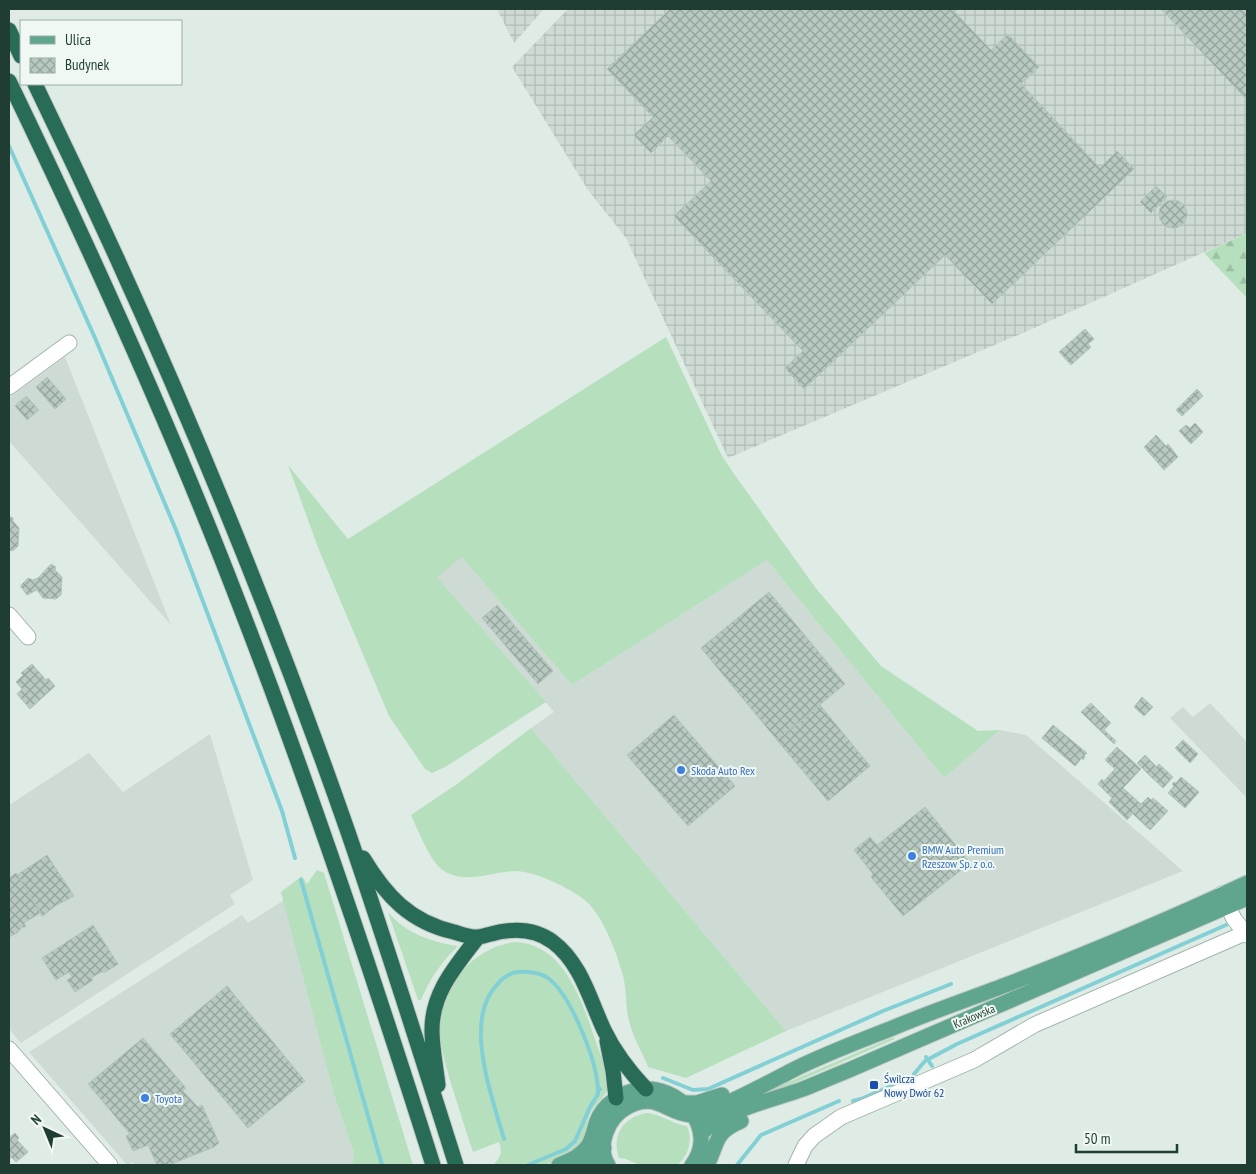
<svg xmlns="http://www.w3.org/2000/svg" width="1256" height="1174" viewBox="0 0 1256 1174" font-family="'PT Sans Narrow',sans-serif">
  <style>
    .built { fill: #cddbd4 }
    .industrial { fill: url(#industrial-grid) }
    .grass { fill: #b6dfbd }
    .forest { fill: url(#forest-firs) }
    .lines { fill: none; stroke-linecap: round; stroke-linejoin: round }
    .stream { stroke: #82d0d5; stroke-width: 4 }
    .building { fill: url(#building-cross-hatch); stroke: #b1c5bb }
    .minor-casing { stroke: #a2b4ac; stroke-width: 17 }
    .major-casing { stroke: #c0c9c6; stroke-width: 17 }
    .highway-casing { stroke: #c0c9c6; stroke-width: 17 }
    .minor { stroke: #fff; stroke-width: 15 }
    .major { stroke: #60a58d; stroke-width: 15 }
    .highway { stroke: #286b57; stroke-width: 15 }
    .shop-dot { fill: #3f7fe0; stroke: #f0f8f3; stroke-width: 2 }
    .transit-dot { fill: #1a4fb4; stroke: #f0f8f3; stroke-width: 2 }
    .labels { text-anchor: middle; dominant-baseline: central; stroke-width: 4; stroke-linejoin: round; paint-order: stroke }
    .shop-label { font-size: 12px; fill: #366cbe; stroke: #f0f8f3; text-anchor: start }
    .street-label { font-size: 12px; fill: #1f3d32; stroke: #f0f8f3 }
    .transit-label { font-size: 12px; fill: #164399; stroke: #f0f8f3; text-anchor: start }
  </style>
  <defs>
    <pattern id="industrial-grid" width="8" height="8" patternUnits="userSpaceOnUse" patternTransform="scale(1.25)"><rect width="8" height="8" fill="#cddbd4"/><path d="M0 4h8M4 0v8" fill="none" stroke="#b0bdb6"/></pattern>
    <pattern id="forest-firs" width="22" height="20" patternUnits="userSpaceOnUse" patternTransform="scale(1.25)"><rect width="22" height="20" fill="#b6dfbd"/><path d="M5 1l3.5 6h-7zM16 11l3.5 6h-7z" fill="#9cc0a3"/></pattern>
    <pattern id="building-cross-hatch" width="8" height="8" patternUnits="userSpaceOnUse" patternTransform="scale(1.25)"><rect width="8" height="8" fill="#b7c9c0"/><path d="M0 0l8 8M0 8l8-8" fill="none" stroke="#94a49d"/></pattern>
  </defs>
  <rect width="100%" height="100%" fill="#dfece5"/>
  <path class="built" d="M 65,357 L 171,625 L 9,441 L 9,398 Z
    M 462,556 L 572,685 L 767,560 L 944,778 L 1000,730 L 1026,735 L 1183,871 L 786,1031 L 531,728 L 554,712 L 436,576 Z
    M 1210,703 L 1247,742 L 1247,798 L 1170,718 L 1183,707 L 1193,717 Z
    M 210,734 L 253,880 L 230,895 L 235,904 L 21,1043 L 9,1029 L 9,805 L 89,753 L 123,792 Z
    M 284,900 L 334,1095 L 354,1153 L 352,1165 L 135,1165 L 132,1162 L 127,1165 L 29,1052 L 242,915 L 248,923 Z"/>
  <path class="industrial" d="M 497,9 L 544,9 L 514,43 Z
    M 568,9 L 1247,9 L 1247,233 L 1023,333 L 728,458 L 626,238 L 588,190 L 512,67 Z"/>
  <path class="grass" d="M 666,337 L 721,454 L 732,471 L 815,587 L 881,666 L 978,731 L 1000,730 L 944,778 L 767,560 L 572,685 L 462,557 L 437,577 L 546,702 L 447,766 L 432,773 L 425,769 L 389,716 L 319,550 L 288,465 L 348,539 Z
    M 531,728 L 786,1031 L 686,1078 L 648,1067 C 642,1052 633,1037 629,1021 C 625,1006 627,991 623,976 C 617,953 605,922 589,904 C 575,890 537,872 517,871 C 492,871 463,887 440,868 C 428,856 418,830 411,815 L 457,784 Z
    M 317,870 L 324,873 L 413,1165 L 352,1165 L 354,1153 L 334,1095 L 281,892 L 302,876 L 307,884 Z
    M 388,912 C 405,933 431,942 458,946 C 442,961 429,980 421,1000 L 418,1000 Z
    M 514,942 C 566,943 583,1005 597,1045 C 600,1055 608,1072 609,1082 C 609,1095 595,1103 590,1114 C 586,1122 587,1132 583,1140 C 580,1147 574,1153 568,1156 C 545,1170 518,1165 493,1165 C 500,1158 503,1153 499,1142 L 473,1152 C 466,1132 460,1111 453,1090 C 440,1047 428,1009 462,971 C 476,955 494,945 514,942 Z
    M 891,1038 L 894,1038 L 895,1039 L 707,1121 L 705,1118 Z
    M 648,1113 C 662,1115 673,1124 687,1126 C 693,1140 689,1156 677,1165 L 639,1165 L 626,1159 L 619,1158 C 611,1135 624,1116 648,1113 Z"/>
  <path class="forest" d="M 1247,233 L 1247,298 L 1204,253 Z"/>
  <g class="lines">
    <path class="stream" d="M 9,146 L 95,338 L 176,530 L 282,811 L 295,858
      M 301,880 L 382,1165
      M 926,1057 L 932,1066
      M 914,1074 L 925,1061 L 957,1044 L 1226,925
      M 663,1078 L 693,1090 L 708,1089 L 883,1011 L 951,984
      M 853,1101 L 861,1099 L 905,1080
      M 504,1139 C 493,1101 472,1043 485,1005 C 490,991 503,973 518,972 C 528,971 539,972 548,978 C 571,995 597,1061 598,1090 L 600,1089
      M 528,1165 L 566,1149 L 575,1141 L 590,1107 L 598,1094 L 598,1090
      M 737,1165 L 761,1135 L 839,1101"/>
  </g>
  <path class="building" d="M 670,9 L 952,9 L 991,50 L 1008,34 L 1039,67 L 1021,84 L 1100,168 L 1117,151 L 1134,169 L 992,304 L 945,255 L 804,389 L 785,368 L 803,351 L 674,216 L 711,181 L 668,136 L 651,153 L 634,135 L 653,117 L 607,69 Z
    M 1161,9 L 1247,9 L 1247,100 Z
    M 1156,186 L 1167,197 L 1151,213 L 1140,202 Z
    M1159 214a14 14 0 1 1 28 0a14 14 0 1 1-28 0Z
    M 1085,329 L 1094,339 L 1088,344 L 1091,347 L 1071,365 L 1059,352 Z
    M 47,377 L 66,399 L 55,409 L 36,387 Z
    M 1197,389 L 1203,396 L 1182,416 L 1176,410 Z
    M 26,396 L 39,410 L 27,420 L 15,406 Z
    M 1195,423 L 1203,432 L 1191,444 L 1179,431 L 1186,425 L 1190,428 Z
    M 1156,435 L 1166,446 L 1168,444 L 1178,457 L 1164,470 L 1144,447 Z
    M 9,516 L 13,518 L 13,521 L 19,528 L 18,546 L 13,551 L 9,550 Z
    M 51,564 L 56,567 L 55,570 L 62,577 L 61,595 L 56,599 L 43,598 L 37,590 L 27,595 L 21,587 L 21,585 L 28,578 L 33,580 L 38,578 Z
    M 769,592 L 845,684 L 777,740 L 701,648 Z
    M 497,605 L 553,671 L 538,684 L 482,618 Z
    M 32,664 L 46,680 L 48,678 L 55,686 L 30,709 L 17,694 L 22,689 L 16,682 L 23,675 L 21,673 Z
    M 1142,697 L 1153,707 L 1144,716 L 1134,707 Z
    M 1091,703 L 1111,723 L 1104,730 L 1116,741 L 1114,744 L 1081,712 Z
    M 820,705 L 870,766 L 828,801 L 777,740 Z
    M 674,715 L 735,786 L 688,826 L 627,755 Z
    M 1053,725 L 1087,753 L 1084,756 L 1085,757 L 1083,760 L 1082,758 L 1075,766 L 1042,738 Z
    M 1183,740 L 1198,754 L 1190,763 L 1175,748 Z
    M 1117,747 L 1141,769 L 1123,788 L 1141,804 L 1127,820 L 1109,802 L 1112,798 L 1098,784 L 1102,779 L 1104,781 L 1115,769 L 1105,760 Z
    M 1145,755 L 1157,767 L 1149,775 L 1137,763 Z
    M 1159,764 L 1173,777 L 1163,788 L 1149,775 Z
    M 1181,777 L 1199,792 L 1185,808 L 1168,793 L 1174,786 L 1172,784 L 1174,782 L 1176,783 Z
    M 1148,797 L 1151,800 L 1153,798 L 1168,811 L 1150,830 L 1132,813 Z
    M 925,807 L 970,863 L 903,916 L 871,877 L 873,874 L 854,850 L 870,837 L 877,845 Z
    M 47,855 L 74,896 L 55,906 L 43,916 L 17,875 Z
    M 16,873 L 43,916 L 42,916 L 40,913 L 24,923 L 26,927 L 22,927 L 17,933 L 9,937 L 9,878 Z
    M 93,925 L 118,964 L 104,973 L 103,971 L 91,978 L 93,980 L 75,992 L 67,980 L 72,977 L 69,972 L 56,980 L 42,958 Z
    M 227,986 L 305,1081 L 248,1128 L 170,1034 Z
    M 143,1038 L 186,1088 L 183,1091 L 198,1107 L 202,1105 L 219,1143 L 214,1147 L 169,1165 L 157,1165 L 148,1145 L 133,1151 L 126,1136 L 130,1134 L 88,1084 Z
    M 15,1133 L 19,1138 L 17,1140 L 28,1152 L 16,1162 L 11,1157 L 9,1160 L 9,1136 L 10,1137 Z"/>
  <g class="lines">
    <g class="minor-casing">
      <path id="minor" d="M 9,387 L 69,343
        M 9,615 L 28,637
        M 1222,894 L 1234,919 L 1247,935
        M 9,1049 L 110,1165
        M 796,1165 L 805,1146 L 814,1136 L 841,1117 L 974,1060 L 1034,1025 L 1245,933"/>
    </g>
    <g class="major-casing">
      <path id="major" d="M 684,1103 L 697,1103 L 722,1095
        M 701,1133 C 729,1109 769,1101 803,1089 C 818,1083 834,1076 849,1070 L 1247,898
        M 559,1165 C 570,1161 581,1156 588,1146 C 593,1139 594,1129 597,1121 C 603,1105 621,1092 638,1090 C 678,1082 720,1129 692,1165
        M 582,1165 L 595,1157 L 604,1148
        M 608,1165 C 596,1146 608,1117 627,1107 C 656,1091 666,1113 691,1115 C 700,1116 709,1111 716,1108 C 742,1097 766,1084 791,1071 C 824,1054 860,1041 895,1027 C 933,1011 972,998 1011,983 C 1091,952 1170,919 1247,883
        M 707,1165 C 719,1142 713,1133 741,1121"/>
    </g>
    <g class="highway-casing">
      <path id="highway" d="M 9,30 L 21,56
        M 9,81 C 91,251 170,424 238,601 C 310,786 373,975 433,1165
        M 35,84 C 153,327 259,577 348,832 C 386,943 421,1054 456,1165
        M 363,858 C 386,896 410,922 454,932 C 461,934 469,937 476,937 C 481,937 486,935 491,934 C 513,928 534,928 553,942 C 581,963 590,1000 604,1030 C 614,1051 630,1072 646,1089
        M 607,1041 L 613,1071 L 616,1098
        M 438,1085 C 436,1067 432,1048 432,1030 C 432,992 456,966 478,937"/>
    </g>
    <use href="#minor" class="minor"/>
    <use href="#major" class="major"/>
    <use href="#highway" class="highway"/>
  </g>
  <g class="shop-dot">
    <circle cx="681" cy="770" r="5"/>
    <circle cx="912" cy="856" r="5"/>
    <circle cx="145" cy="1098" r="5"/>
  </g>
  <rect class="transit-dot" x="869" y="1080" width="10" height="10" rx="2.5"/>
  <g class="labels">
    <g class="shop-label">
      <text x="691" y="770">Skoda Auto Rex</text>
      <text x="922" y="849">BMW Auto Premium<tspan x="922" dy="14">Rzeszow Sp. z o.o.</tspan></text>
      <text x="155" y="1098">Toyota</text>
    </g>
    <g class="street-label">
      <text transform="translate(974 1016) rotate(-23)">Krakowska</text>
    </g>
    <g class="transit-label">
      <text x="884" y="1078">Świlcza<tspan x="884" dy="14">Nowy Dwór 62</tspan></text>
    </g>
  </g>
  <rect width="1256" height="1174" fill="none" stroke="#1f3d32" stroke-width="20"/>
  <rect x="20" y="20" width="162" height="65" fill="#f0f8f3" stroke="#9cada6"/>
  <rect x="30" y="36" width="25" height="8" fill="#60a58d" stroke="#9cada6"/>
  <text x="65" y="45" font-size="15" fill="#1f3d32">Ulica</text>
  <rect x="30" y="58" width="25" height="15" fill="url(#building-cross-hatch)" stroke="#9cada6"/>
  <text x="65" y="70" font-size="15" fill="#1f3d32">Budynek</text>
  <g transform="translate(45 1129) rotate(316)" stroke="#f0f8f3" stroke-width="4" paint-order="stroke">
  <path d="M0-4L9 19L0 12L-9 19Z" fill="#1f3d32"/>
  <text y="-8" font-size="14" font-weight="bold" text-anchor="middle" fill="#1f3d32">N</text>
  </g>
  <path d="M1076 1144v8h101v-8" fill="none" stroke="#1f3d32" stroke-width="2.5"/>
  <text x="1084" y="1144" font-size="15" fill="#1f3d32" stroke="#f0f8f3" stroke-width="4" paint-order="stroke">50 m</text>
</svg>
